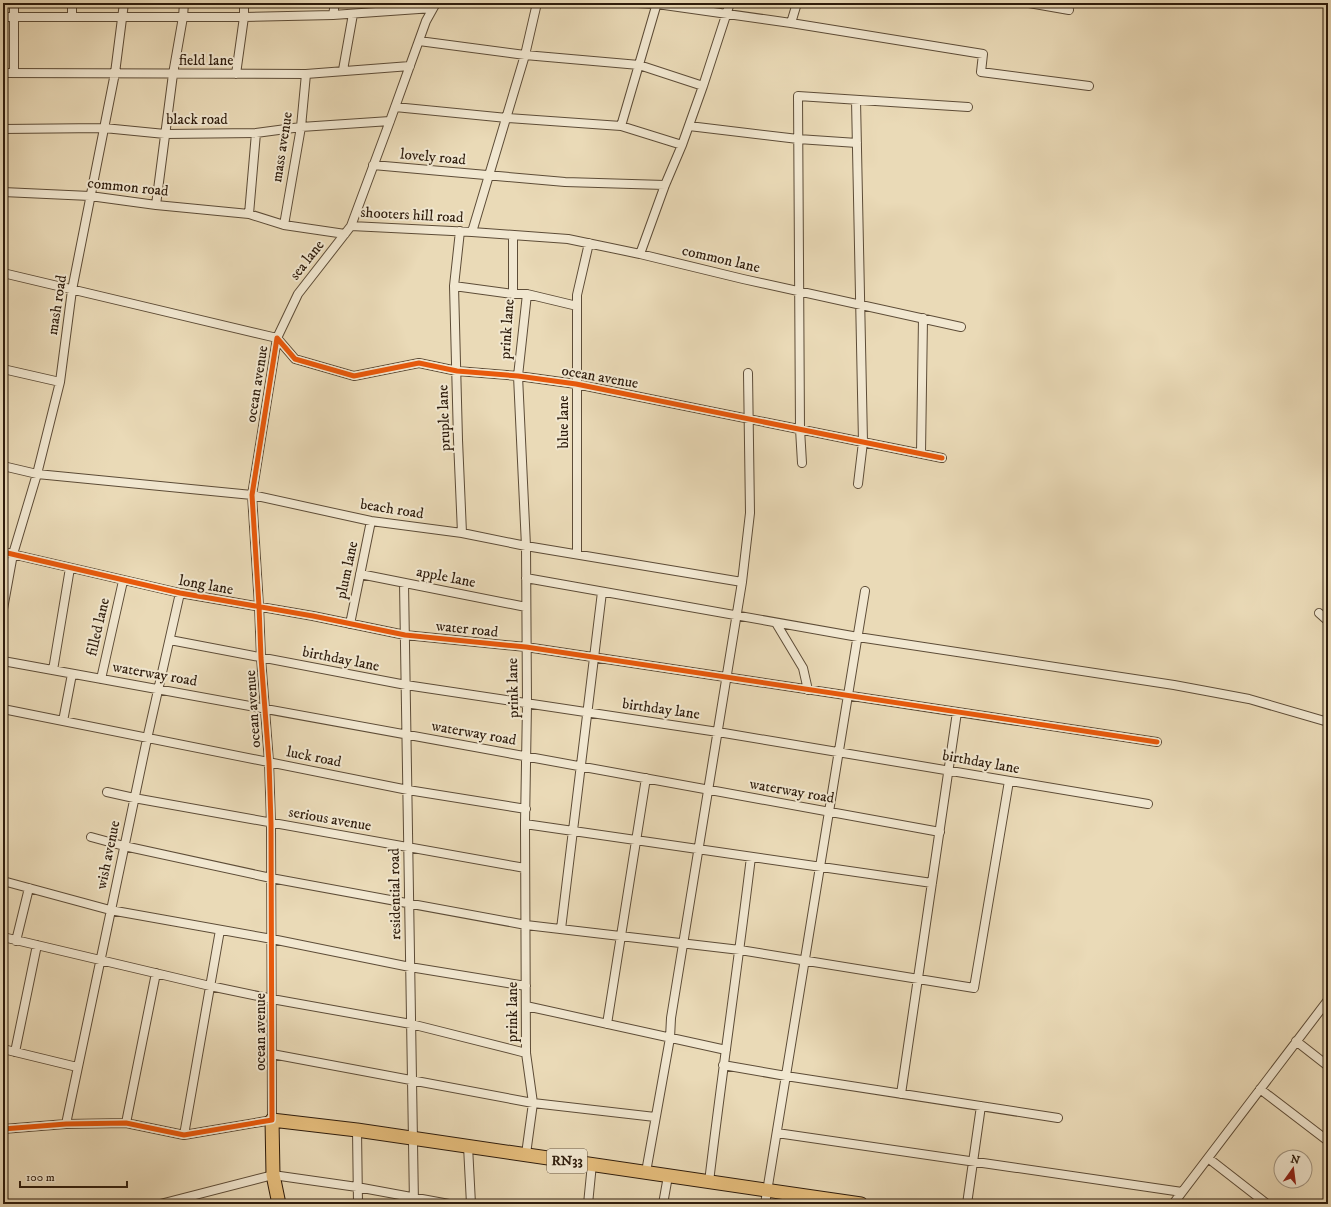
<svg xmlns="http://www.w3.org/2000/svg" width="1331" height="1207" viewBox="0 0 1331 1207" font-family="'IM FELL DW Pica',serif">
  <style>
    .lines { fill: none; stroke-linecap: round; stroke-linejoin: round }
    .street-casing { stroke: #5d4c37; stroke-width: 10 }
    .primary-casing { stroke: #2e1c0c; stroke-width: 15 }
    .street { stroke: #f1e7d0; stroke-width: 8 }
    .primary { stroke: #e5bd7c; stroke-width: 13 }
    .cycleway-casing { stroke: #f1e7d0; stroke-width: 8 }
    .cycleway { stroke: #e8590c; stroke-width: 5 }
    .labels { text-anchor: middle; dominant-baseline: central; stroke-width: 4; stroke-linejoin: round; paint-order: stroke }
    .shield { fill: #f1e7d0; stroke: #685947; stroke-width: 1 }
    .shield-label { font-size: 14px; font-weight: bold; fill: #2e1c0c }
    .street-label { font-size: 15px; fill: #2e1c0c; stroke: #f1e7d0 }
  </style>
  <rect width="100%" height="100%" fill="#eadab7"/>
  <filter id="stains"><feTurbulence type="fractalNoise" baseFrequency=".005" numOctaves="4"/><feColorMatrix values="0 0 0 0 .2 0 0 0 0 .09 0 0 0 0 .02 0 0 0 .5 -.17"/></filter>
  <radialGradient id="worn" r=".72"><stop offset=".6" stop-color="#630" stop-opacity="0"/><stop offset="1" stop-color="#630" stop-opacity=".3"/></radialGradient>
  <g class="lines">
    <g class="street-casing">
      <path id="street" d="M 14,3 L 14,73
        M 638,3 L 657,4 L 791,23 L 983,54 L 981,72 L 1089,86
        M 1029,3 L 1069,10
        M 333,15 L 335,3
        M 3,17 L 244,17 L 333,15 L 433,8
        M 72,17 L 72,3
        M 791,23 L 797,3
        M 419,41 L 525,55 L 639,65 L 703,86
        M 343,70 L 353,14
        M 3,73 L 306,74 L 410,66
        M 236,74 L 244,17 L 244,3
        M 856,100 L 863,442 L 858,484
        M 395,107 L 507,118 L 621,126 L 682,145
        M 621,126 L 657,3
        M 689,126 L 798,139 L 857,143
        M 3,129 L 104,128 L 165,134 L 256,133 L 301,127 L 390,121
        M 373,165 L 565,182 L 665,185
        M 3,192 L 90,196 L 156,205 L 249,214 L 284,225 L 345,234
        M 156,205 L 173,74 L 183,17 L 184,3
        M 249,214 L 256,133
        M 284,225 L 301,127 L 306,74
        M 351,226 L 472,232 L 568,239 L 640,254 L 743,279 L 961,327
        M 460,231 L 454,286 L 458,440 L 462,533
        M 472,232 L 525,55 L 537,3
        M 513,235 L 513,294 L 527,294 L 518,376 L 526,546 L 527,704 L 525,824 L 526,1053 L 533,1103 L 526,1154
        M 640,254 L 665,185 L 682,145 L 703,86 L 730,3
        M 3,273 L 277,338 L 298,294 L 351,226 L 390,121 L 426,21 L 436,3
        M 454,286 L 513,294
        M 527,294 L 577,306
        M 3,369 L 60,382
        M 921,453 L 923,318
        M 802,463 L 800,429 L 798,96 L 968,107
        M 3,466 L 37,474 L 252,495 L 371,521 L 462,533 L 526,546 L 742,582
        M 3,552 L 180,593 L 313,616 L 405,635 L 526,647 L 1157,742
        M 577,554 L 577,295 L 589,243
        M 360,574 L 526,607
        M 526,578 L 858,637 L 1174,685 L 1249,699 L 1328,722
        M 404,583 L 414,1204
        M 3,609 L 13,554 L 37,474 L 60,382 L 72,290 L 115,73 L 124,3
        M 1319,613 L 1328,621
        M 776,623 L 803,668 L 808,690
        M 350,624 L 371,521
        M 170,640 L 406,685 L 718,732 L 1148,804
        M 3,661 L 940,832
        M 53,670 L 70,568
        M 101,679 L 123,581
        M 3,709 L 408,790 L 526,809
        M 63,721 L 72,674
        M 107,792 L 134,798 L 525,868
        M 525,824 L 932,883
        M 91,837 L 124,846 L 271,878 L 526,925 L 740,950 L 974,988 L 1009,781
        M 3,881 L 110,910 L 272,939 L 410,967 L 526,986
        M 561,929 L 602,592
        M 3,937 L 210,986 L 272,999 L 411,1024 L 526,1053
        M 16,941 L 29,888
        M 526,1006 L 726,1050
        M 607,1024 L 646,778
        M 1296,1041 L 1328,1066
        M 3,1049 L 77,1067
        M 15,1052 L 37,945
        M 272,1054 L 533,1103 L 655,1117
        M 723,1065 L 786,1076 L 1058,1118
        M 1260,1089 L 1328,1141
        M 901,1094 L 957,712
        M 126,1123 L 156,973
        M 66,1124 L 147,739 L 180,593
        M 3,1129 L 66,1124 L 126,1123 L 184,1135 L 272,1120 L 271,823 L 269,762 L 261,658 L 259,606 L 252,495 L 277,338 L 295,359 L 354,376 L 419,363 L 457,371 L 518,376 L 576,384 L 942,458
        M 357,1130 L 358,1204
        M 777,1133 L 1182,1192
        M 184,1135 L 220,930
        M 468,1146 L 471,1204
        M 1208,1158 L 1267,1204
        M 646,1172 L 670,1038 L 671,1018 L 742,582 L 750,513 L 748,373
        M 709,1182 C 722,1073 738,965 751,857
        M 160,1204 L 273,1175 L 357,1187 L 449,1204
        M 588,1204 L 592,1164
        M 663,1204 L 668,1176
        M 765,1204 L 865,591
        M 967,1204 L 981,1106
        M 1173,1204 L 1328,1000"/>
    </g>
    <g class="primary-casing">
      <path id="primary" d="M 279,1204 L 273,1175 L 272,1120 L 357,1130 L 861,1204"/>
    </g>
    <use href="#street" class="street"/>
    <use href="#primary" class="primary"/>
    <g class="cycleway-casing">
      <path id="cycleway" d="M 3,552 L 180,593 L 313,616 L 405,635 L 526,647 L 1157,742
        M 3,1129 L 66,1124 L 126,1123 L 184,1135 L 272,1120 L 271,823 L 269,762 L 261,658 L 259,606 L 252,495 L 277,338 L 295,359 L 354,376 L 419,363 L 457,371 L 518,376 L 576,384 L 942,458"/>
    </g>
    <use href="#cycleway" class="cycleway"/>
  </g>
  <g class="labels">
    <rect class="shield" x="547" y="1149" width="40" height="24" rx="3"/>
    <g class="shield-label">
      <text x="567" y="1161">RN33</text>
    </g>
    <g class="street-label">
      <text x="206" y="60">field lane</text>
      <text x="197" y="119">black road</text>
      <text transform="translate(282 147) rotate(-81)">mass avenue</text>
      <text transform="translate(433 157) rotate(5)">lovely road</text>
      <text transform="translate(128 187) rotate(6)">common road</text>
      <text transform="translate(412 215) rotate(3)">shooters hill road</text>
      <text transform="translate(721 259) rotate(13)">common lane</text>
      <text transform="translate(307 260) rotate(-52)">sea lane</text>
      <text transform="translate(57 305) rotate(-81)">mash road</text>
      <text transform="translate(507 329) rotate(-86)">prink lane</text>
      <text transform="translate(600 377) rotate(10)">ocean avenue</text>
      <text transform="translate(257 384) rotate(-81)">ocean avenue</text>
      <text transform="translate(444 418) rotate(-92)">pruple lane</text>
      <text transform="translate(563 422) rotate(-90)">blue lane</text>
      <text transform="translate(392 509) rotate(9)">beach road</text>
      <text transform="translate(347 570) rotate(-78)">plum lane</text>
      <text transform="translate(446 577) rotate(11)">apple lane</text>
      <text transform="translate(206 585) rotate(10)">long lane</text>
      <text transform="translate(98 627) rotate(-77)">filled lane</text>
      <text transform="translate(467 629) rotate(6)">water road</text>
      <text transform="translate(341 659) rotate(11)">birthday lane</text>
      <text transform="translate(155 674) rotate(10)">waterway road</text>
      <text transform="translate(513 688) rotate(-91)">prink lane</text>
      <text transform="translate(253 709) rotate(-94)">ocean avenue</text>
      <text transform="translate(661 709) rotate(8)">birthday lane</text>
      <text transform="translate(474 733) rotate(10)">waterway road</text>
      <text transform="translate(314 757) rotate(11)">luck road</text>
      <text transform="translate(981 762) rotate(10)">birthday lane</text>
      <text transform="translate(792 791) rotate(10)">waterway road</text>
      <text transform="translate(330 819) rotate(10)">serious avenue</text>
      <text transform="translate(108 855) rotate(-78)">wish avenue</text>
      <text transform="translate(395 894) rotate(-91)">residential road</text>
      <text transform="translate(512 1012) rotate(-90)">prink lane</text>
      <text transform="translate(260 1032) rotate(-90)">ocean avenue</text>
    </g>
  </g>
  <rect width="1331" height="1207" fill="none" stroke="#eadab7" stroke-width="16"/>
  <rect x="4" y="4" width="1323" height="1199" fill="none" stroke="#2e1c0c" stroke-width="2"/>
  <rect x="8" y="8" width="1315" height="1191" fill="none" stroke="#2e1c0c"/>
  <g transform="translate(1293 1169) rotate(14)"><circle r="19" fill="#f1e7d0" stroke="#a39682"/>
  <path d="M0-3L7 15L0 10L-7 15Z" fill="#8f2418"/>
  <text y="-6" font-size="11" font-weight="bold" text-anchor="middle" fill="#2e1c0c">N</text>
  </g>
  <path d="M20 1181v6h107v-6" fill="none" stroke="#2e1c0c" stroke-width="2"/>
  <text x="26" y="1181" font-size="12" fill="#2e1c0c" stroke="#f1e7d0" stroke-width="3" paint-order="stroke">100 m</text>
  <rect width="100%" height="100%" filter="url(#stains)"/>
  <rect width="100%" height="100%" fill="url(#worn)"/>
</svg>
